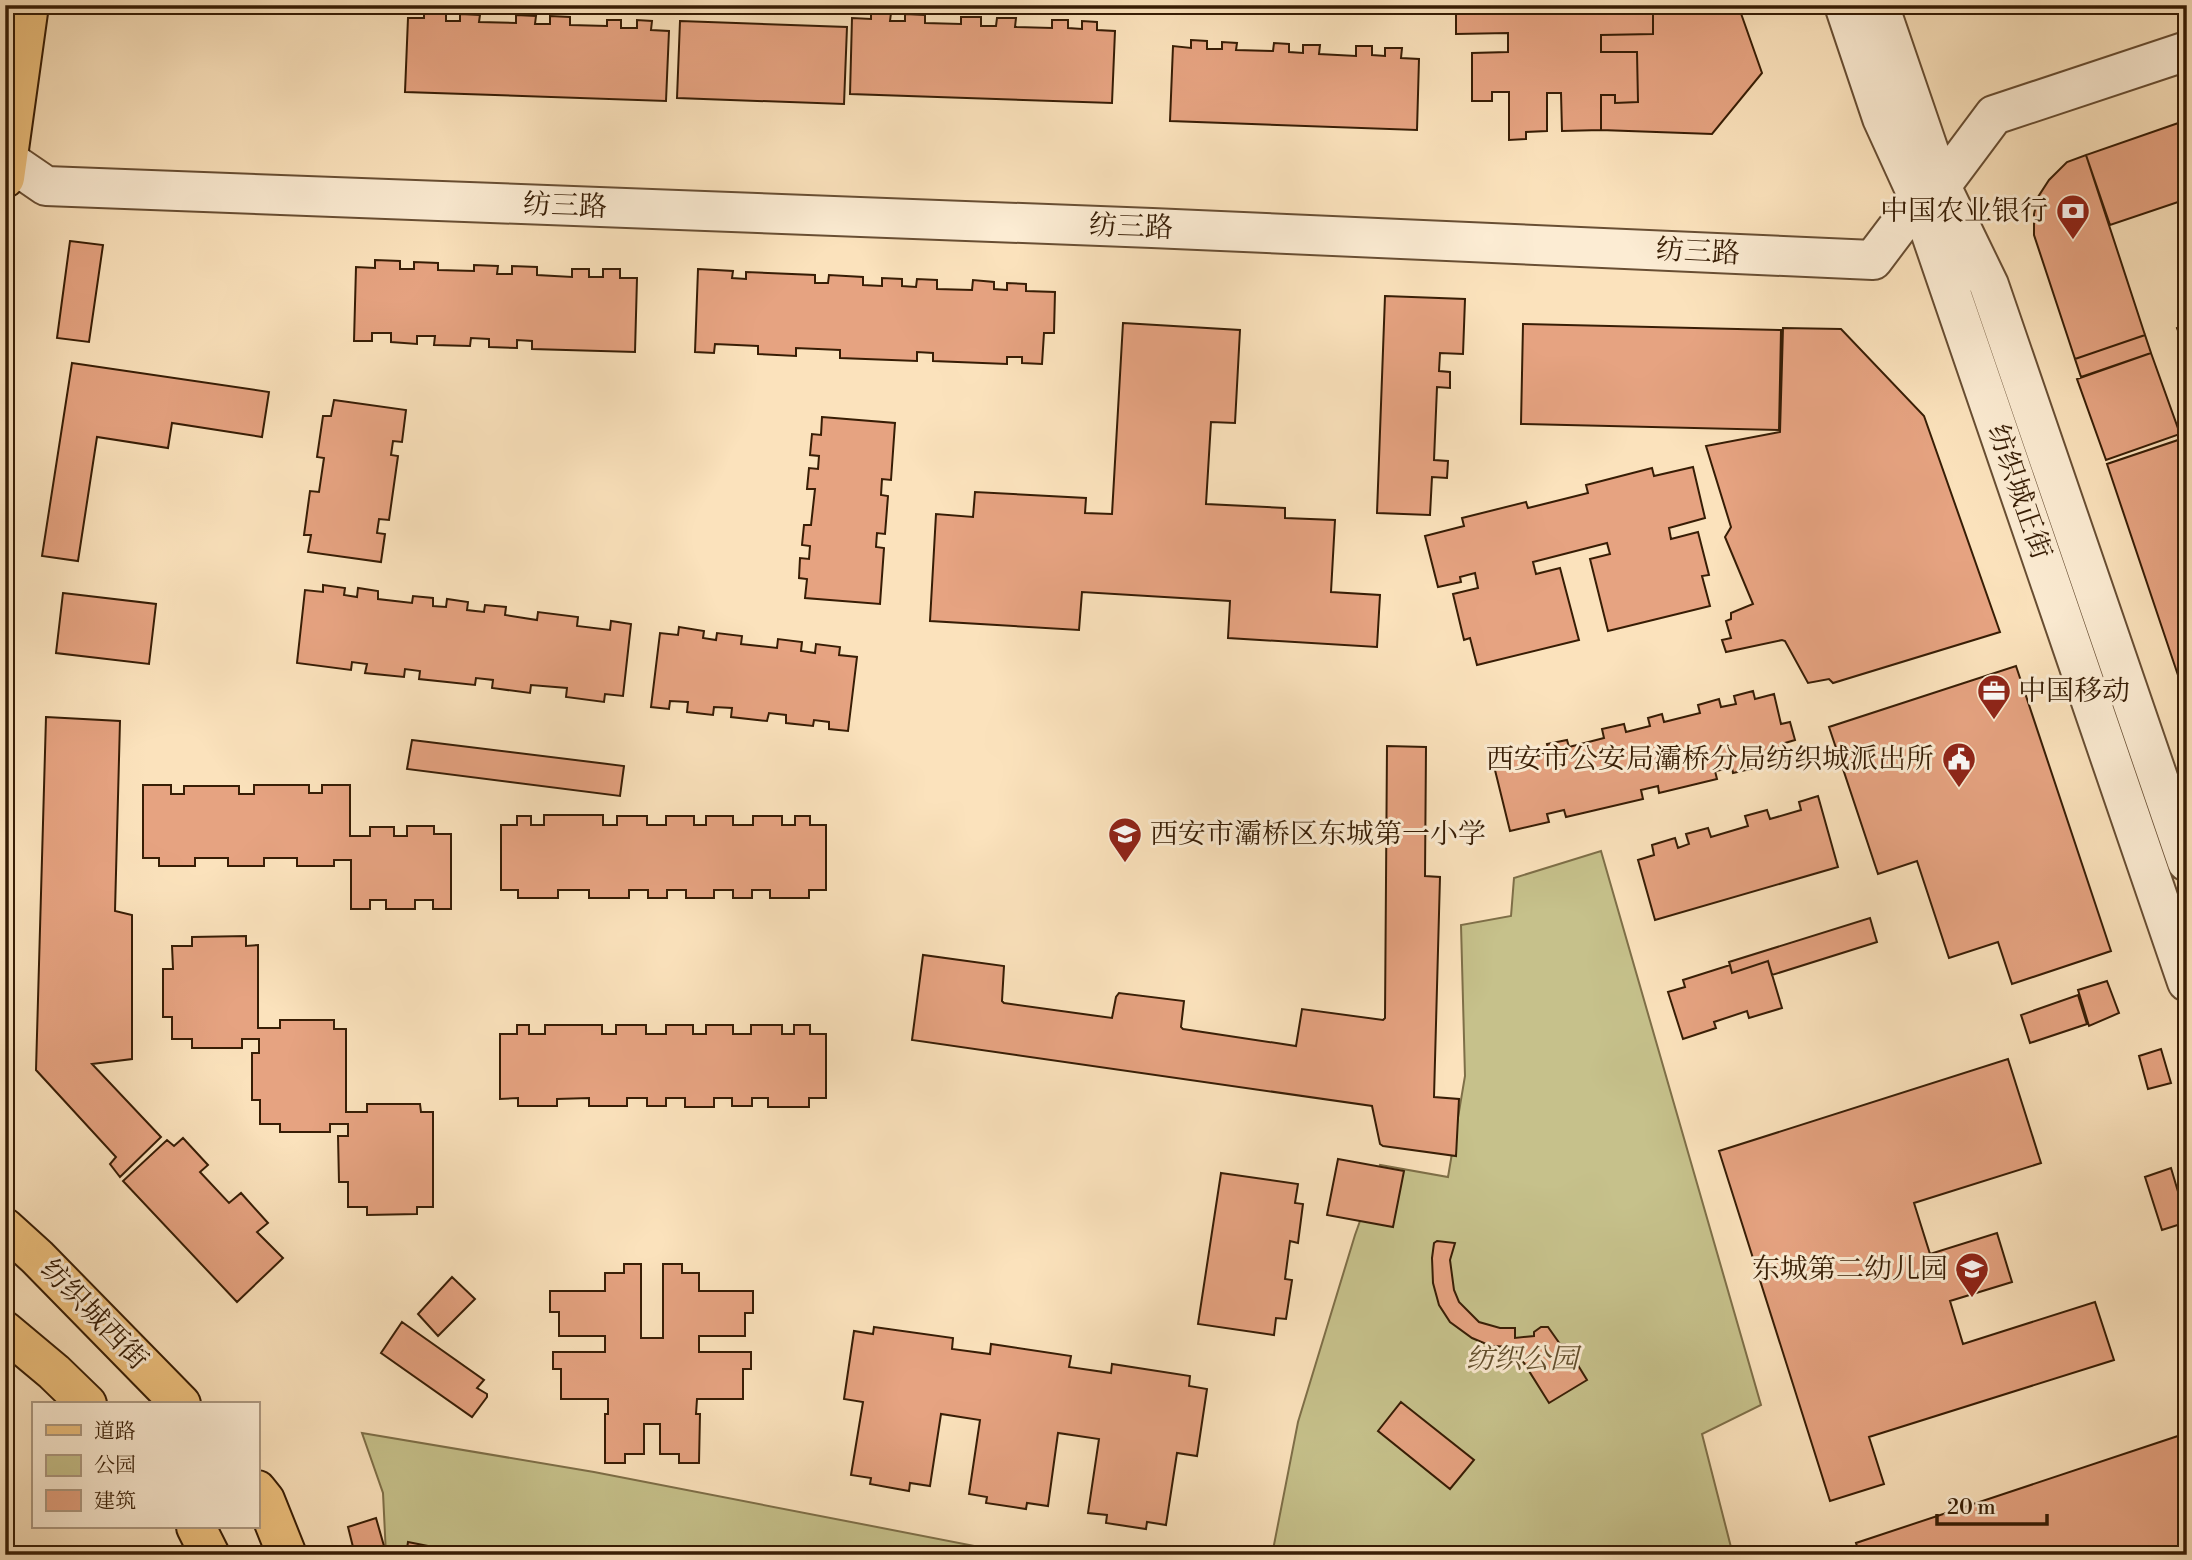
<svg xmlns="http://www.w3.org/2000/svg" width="2192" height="1560" viewBox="0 0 2192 1560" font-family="'Libre Bodoni','Noto Serif SC',serif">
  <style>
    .green { fill: #c6c18b; stroke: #7e6f48; stroke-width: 2 }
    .building { fill: #e6a381; stroke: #371d05; stroke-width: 2 }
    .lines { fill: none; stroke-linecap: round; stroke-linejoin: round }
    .minor-casing { stroke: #684e33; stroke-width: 42 }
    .major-casing { stroke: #371d05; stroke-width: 42 }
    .minor { stroke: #fcecd3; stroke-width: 38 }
    .major { stroke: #eec17e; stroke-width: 38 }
    .labels { text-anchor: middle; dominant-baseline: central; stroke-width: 6; stroke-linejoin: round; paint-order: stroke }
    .street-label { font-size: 28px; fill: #371d05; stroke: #fcecd3 }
    .poi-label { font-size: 28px; fill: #371d05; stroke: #fcecd3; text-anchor: end }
    .park-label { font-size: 28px; font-style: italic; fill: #624e2d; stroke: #fcecd3 }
  </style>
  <rect width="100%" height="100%" fill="#fbe2bc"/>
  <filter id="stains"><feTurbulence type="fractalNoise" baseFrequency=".00286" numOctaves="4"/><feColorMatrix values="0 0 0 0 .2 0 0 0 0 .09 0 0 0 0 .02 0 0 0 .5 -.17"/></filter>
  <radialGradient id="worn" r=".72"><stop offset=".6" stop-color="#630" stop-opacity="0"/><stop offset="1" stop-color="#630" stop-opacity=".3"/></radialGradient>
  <path class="green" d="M 1601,851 L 1761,1405 L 1702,1434 L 1733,1555 L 1272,1555 L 1298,1422 L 1355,1235 L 1380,1165 L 1448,1177 L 1465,1076 L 1461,925 L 1511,916 L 1514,878 Z
    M 362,1433 L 594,1472 L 1021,1555 L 386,1555 L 383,1493 Z"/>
  <path class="building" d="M 1447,5 L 1662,5 L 1663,12 L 1653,12 L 1653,34 L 1601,35 L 1601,52 L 1637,52 L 1638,102 L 1615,103 L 1615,95 L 1601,95 L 1601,130 L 1562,131 L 1561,93 L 1547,93 L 1547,131 L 1526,132 L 1526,139 L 1509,140 L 1509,92 L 1492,92 L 1492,101 L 1472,101 L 1472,53 L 1508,52 L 1508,33 L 1456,34 L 1456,12 L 1448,12 Z
    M 1662,5 L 1738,5 L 1762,73 L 1712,134 L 1601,130 L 1601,95 L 1615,95 L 1615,103 L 1638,102 L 1637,52 L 1601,52 L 1601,35 L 1653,34 L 1653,12 L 1663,12 Z
    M 424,10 L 446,11 L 446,21 L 460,21 L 460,14 L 480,15 L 479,22 L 516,23 L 516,15 L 536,16 L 535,24 L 550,24 L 550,16 L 570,17 L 570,25 L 607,26 L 607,20 L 621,20 L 621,28 L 637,28 L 637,20 L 652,21 L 651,30 L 669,31 L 666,101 L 405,92 L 408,18 L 424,18 Z
    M 871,12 L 891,13 L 890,21 L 905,21 L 905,14 L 925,15 L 925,23 L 961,24 L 961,17 L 981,17 L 981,26 L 996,26 L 997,18 L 1016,18 L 1015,27 L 1052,28 L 1052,20 L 1068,20 L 1068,28 L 1082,29 L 1082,21 L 1097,22 L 1097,30 L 1115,31 L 1112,103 L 850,94 L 852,18 L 871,19 Z
    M 680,21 L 847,27 L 844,104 L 677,98 Z
    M 1191,40 L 1207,41 L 1207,49 L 1222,49 L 1222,42 L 1237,43 L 1236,50 L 1273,51 L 1274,43 L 1289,44 L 1289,52 L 1303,53 L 1303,45 L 1320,45 L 1319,54 L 1356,56 L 1356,46 L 1372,46 L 1372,55 L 1385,56 L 1385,48 L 1402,48 L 1401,58 L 1419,59 L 1417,130 L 1170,121 L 1173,46 L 1191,48 Z
    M 2187,120 L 2187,199 L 2110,225 L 2086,155 Z
    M 2086,155 L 2145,335 L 2075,359 L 2034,235 L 2034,214 L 2038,197 L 2049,180 L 2067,162 Z
    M 70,241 L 103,245 L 89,342 L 57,338 Z
    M 375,260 L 400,261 L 400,269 L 414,269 L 414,262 L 438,263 L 438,270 L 474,271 L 474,265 L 498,266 L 497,274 L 512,274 L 512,266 L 537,267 L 537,275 L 572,277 L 572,269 L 589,269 L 589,277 L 603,277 L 603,269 L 620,269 L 620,278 L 637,278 L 635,352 L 532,349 L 532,341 L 517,340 L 517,348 L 489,347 L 489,339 L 471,338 L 470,346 L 434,345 L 435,336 L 417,336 L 417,344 L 391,342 L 391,333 L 372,333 L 372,341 L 354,341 L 356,267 L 375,268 Z
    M 698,269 L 733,271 L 732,278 L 746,279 L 746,272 L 815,275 L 815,283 L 828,283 L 829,275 L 863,277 L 863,285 L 882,286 L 882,278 L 902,279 L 902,286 L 916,287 L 917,279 L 937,280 L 937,289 L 972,290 L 973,280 L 994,282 L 994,289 L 1007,290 L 1007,283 L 1026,284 L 1026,291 L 1055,292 L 1054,333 L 1044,333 L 1042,364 L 1022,363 L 1022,357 L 1007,357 L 1007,364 L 933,361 L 933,353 L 917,352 L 917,361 L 840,358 L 840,350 L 796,348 L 796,356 L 758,354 L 758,346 L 715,344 L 714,353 L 695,352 Z
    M 1385,296 L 1465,299 L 1463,354 L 1440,353 L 1439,371 L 1450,372 L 1450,388 L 1437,387 L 1434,460 L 1448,461 L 1447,478 L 1432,477 L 1430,515 L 1377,513 Z
    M 1123,323 L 1240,330 L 1235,423 L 1211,422 L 1206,504 L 1285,508 L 1285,518 L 1335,520 L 1331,592 L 1380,595 L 1377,647 L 1228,638 L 1230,601 L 1082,592 L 1079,630 L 930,621 L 936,514 L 973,517 L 975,492 L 1086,498 L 1085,513 L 1112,514 Z
    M 1523,324 L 1781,330 L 1779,430 L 1521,424 Z
    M 2187,324 L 2187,354 L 2177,328 Z
    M 1783,328 L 1841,329 L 1924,416 L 2000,632 L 1833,683 L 1829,679 L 1808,683 L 1785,641 L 1782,640 L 1726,652 L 1722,640 L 1731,638 L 1726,621 L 1731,619 L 1731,613 L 1753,604 L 1725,537 L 1731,527 L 1706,446 L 1780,432 Z
    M 2145,335 L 2151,353 L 2081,377 L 2075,359 Z
    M 2151,353 L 2180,434 L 2106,460 L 2077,379 Z
    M 72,363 L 269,392 L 262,437 L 172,423 L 168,448 L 97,437 L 78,561 L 42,556 Z
    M 334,400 L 406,410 L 402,442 L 393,441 L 391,455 L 398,456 L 389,520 L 379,519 L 377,533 L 385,534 L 381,562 L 308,552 L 311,535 L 304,535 L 310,491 L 319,492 L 324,458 L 317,457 L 323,416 L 331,416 Z
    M 822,417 L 895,423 L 891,480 L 882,479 L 881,495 L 888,496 L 885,534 L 877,533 L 876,547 L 884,548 L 880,604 L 805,598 L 807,579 L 799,578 L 800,558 L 809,559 L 810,546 L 802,545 L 804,525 L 811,525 L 815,489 L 807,489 L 809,468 L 818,469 L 819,456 L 810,455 L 812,434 L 821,435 Z
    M 2187,437 L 2187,702 L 2107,464 Z
    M 1693,467 L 1705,518 L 1669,528 L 1671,539 L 1698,532 L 1709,575 L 1702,576 L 1710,606 L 1608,631 L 1590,559 L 1610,554 L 1607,543 L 1533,562 L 1536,574 L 1560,568 L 1579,640 L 1477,665 L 1470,638 L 1464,640 L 1453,594 L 1478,588 L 1475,573 L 1460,577 L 1461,582 L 1438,587 L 1425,536 L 1464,526 L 1462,518 L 1526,502 L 1528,508 L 1588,493 L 1586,485 L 1652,468 L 1654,476 Z
    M 323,585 L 345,588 L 344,595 L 357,597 L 358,588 L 378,591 L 378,599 L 412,603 L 413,596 L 433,598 L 433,606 L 446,607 L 447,599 L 468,602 L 467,610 L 484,612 L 485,605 L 506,607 L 505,615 L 537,620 L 538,612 L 578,617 L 577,626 L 610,630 L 611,621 L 631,624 L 623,696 L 605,694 L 604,702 L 566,697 L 567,688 L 531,685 L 530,693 L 492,688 L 493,680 L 476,678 L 475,685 L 419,679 L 420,671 L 405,669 L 404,677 L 365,673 L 367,664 L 352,662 L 351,670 L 297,663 L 305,590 L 323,592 Z
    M 63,593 L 156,604 L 149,664 L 56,653 Z
    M 679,627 L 704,631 L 703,638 L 716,640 L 717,633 L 742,636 L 741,644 L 777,648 L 778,639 L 802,642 L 801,651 L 815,653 L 816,644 L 840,647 L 839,655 L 857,657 L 848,731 L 829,729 L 829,722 L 814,720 L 813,726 L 786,723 L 786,715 L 769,713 L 767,721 L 731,717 L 732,708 L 714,707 L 713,715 L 687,712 L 688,702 L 670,701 L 669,709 L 651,707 L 660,633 L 678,635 Z
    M 2016,666 L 2111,951 L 2012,984 L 1998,942 L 1949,958 L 1917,861 L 1878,874 L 1829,727 Z
    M 1753,691 L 1755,699 L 1774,694 L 1781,724 L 1790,722 L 1795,740 L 1785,743 L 1789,760 L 1733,773 L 1732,768 L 1715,771 L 1717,779 L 1659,793 L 1658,786 L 1641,790 L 1643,799 L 1566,817 L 1564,810 L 1547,814 L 1549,822 L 1510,831 L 1494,766 L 1511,763 L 1509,755 L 1522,752 L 1524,758 L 1549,752 L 1547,744 L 1567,740 L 1569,747 L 1604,738 L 1602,729 L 1624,724 L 1626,732 L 1650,726 L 1648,718 L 1662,714 L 1664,722 L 1700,713 L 1698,705 L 1719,699 L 1721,707 L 1736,704 L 1734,696 Z
    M 46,717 L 120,721 L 115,911 L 132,915 L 132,1059 L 92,1064 L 161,1137 L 120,1177 L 110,1164 L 116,1157 L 36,1070 Z
    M 412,740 L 624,766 L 620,796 L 407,769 Z
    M 1387,746 L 1426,747 L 1425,876 L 1440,877 L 1434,1097 L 1459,1099 L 1456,1156 L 1383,1146 L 1380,1144 L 1372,1106 L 912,1040 L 923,955 L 1004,966 L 1002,1001 L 1004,1003 L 1112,1018 L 1116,997 L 1119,993 L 1184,1001 L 1181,1027 L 1183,1029 L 1296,1046 L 1302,1009 L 1383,1020 L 1385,1018 Z
    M 143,785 L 171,785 L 171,794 L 184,794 L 184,786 L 239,786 L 239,794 L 254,794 L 254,785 L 309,785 L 309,793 L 322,793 L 322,785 L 350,785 L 350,836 L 370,836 L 370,827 L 394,827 L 394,836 L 407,836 L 407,826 L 434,826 L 434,834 L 451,834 L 451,909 L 433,909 L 433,900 L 415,900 L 415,909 L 386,909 L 386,900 L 370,900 L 370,909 L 351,909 L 351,860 L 334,860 L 334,866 L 297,866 L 297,858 L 264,858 L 264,866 L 228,866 L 228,858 L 195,858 L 195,866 L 159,866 L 159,858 L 143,858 Z
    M 1818,796 L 1838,867 L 1655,920 L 1638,860 L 1654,855 L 1652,845 L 1675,838 L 1678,848 L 1689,844 L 1686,834 L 1708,828 L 1711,837 L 1748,826 L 1745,816 L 1767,810 L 1770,819 L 1801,810 L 1799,802 Z
    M 544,815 L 603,815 L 603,825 L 617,825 L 617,816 L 647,816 L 647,825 L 666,825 L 666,816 L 694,816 L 694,825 L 706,825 L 706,816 L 733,816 L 733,825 L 753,825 L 753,816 L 782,816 L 782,825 L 795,825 L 795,816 L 810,816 L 810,825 L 826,825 L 826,890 L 809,890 L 809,898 L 770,898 L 770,890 L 752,890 L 752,898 L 733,898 L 733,890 L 714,890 L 714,898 L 686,898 L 686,890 L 667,890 L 667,898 L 648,898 L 648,890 L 629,890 L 629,898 L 589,898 L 589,890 L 558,890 L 558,898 L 518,898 L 518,890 L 501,890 L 501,825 L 517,825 L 517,816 L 531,816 L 531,825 L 544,825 Z
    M 1870,918 L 1877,942 L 1772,975 L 1768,961 L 1732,973 L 1729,962 Z
    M 246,936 L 246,946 L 258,945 L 258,1028 L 280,1028 L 280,1020 L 334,1020 L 334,1029 L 346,1029 L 346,1112 L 367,1112 L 367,1104 L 420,1104 L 421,1112 L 433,1112 L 433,1207 L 417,1207 L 417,1214 L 367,1215 L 367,1207 L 348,1207 L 348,1182 L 339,1182 L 338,1136 L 348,1136 L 348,1124 L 330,1124 L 330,1132 L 280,1132 L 280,1124 L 260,1124 L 260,1100 L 252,1100 L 252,1053 L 259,1053 L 259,1039 L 242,1039 L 242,1048 L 192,1048 L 192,1039 L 172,1039 L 172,1017 L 163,1017 L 163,969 L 173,969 L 172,946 L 192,946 L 192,937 Z
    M 1768,961 L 1782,1008 L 1749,1018 L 1747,1011 L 1714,1022 L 1716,1028 L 1683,1039 L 1668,992 L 1685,987 L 1683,980 L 1730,965 L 1732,973 Z
    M 2107,981 L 2119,1013 L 2089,1026 L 2078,990 Z
    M 2078,995 L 2087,1024 L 2030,1043 L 2021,1015 Z
    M 517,1025 L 529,1025 L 529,1034 L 545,1034 L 545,1025 L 602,1025 L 602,1034 L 616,1034 L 616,1025 L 646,1025 L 646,1034 L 666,1034 L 666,1025 L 693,1025 L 693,1034 L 706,1034 L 706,1025 L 733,1025 L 733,1034 L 751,1034 L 751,1025 L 782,1025 L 782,1034 L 794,1034 L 794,1025 L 810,1025 L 810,1034 L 826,1034 L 826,1098 L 809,1098 L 809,1107 L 768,1107 L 768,1098 L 752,1098 L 752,1106 L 732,1106 L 732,1098 L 714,1098 L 714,1107 L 685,1107 L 685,1098 L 666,1098 L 666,1106 L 647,1106 L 647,1098 L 627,1098 L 627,1106 L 589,1106 L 589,1098 L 557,1099 L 557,1106 L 518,1106 L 518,1098 L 500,1099 L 500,1034 L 517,1034 Z
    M 2161,1049 L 2171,1083 L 2148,1089 L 2139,1056 Z
    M 2008,1059 L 2041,1163 L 1914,1203 L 1930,1254 L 1997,1233 L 2012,1282 L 1950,1301 L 1963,1344 L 2095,1302 L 2114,1360 L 1869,1437 L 1884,1484 L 1830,1501 L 1719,1151 Z
    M 183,1138 L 208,1165 L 200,1172 L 229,1203 L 241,1193 L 268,1223 L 257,1232 L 283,1258 L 237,1302 L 123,1181 L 167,1140 L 174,1146 Z
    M 1338,1159 L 1404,1171 L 1393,1227 L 1327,1215 Z
    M 2171,1168 L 2187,1222 L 2162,1230 L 2145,1177 Z
    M 1221,1173 L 1298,1184 L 1295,1203 L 1303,1204 L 1298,1243 L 1290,1241 L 1285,1279 L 1292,1280 L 1286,1319 L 1276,1318 L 1274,1335 L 1198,1324 Z
    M 1437,1241 L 1455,1243 L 1450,1260 L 1454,1290 L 1459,1302 L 1479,1322 L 1500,1328 L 1515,1328 L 1515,1338 L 1534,1336 L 1534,1332 L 1541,1327 L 1548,1327 L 1560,1344 L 1565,1344 L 1587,1380 L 1549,1403 L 1514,1347 L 1491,1346 L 1472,1338 L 1450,1322 L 1439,1305 L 1433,1283 L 1432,1258 L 1434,1243 Z
    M 624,1264 L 641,1264 L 641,1338 L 663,1338 L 663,1264 L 682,1264 L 682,1273 L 699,1273 L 699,1291 L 753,1291 L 753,1313 L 745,1313 L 745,1336 L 699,1336 L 699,1352 L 751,1352 L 751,1369 L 743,1369 L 743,1399 L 697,1399 L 696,1414 L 700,1414 L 699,1463 L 679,1463 L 679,1454 L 660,1454 L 660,1424 L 644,1424 L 644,1454 L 625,1454 L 625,1463 L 605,1463 L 605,1414 L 608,1414 L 608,1399 L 561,1399 L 561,1369 L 553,1369 L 553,1352 L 605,1352 L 605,1336 L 559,1336 L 559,1312 L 550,1312 L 550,1291 L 605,1291 L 605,1273 L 624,1273 Z
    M 452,1277 L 475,1299 L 438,1336 L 418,1314 Z
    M 402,1322 L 484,1380 L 477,1388 L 487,1394 L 487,1397 L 472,1417 L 381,1353 Z
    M 874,1327 L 953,1338 L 952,1349 L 990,1354 L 991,1344 L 1071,1356 L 1069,1367 L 1111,1373 L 1112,1364 L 1190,1376 L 1189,1386 L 1207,1389 L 1197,1456 L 1177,1453 L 1166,1525 L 1147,1522 L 1146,1529 L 1106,1523 L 1107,1515 L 1088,1513 L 1099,1439 L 1058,1433 L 1048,1506 L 1027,1503 L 1026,1509 L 986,1503 L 987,1497 L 969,1494 L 980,1420 L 941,1414 L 930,1486 L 910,1483 L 909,1491 L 870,1484 L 871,1478 L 851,1475 L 863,1402 L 844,1399 L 854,1331 L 873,1334 Z
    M 1401,1402 L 1474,1460 L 1450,1489 L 1378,1431 Z
    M 2187,1433 L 2187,1555 L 1860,1555 L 1856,1543 Z
    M 376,1518 L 386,1553 L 406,1553 L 406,1555 L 355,1555 L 348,1527 Z
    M 408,1542 L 473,1555 L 406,1555 Z"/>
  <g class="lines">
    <g class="minor-casing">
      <path id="minor" d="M 1844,5 L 1882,118 L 1919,199 L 2187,982
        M 1879,5 L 1941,186 L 1989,285 L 2187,862
        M 5,158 L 46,186 L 1152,228 L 1873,260 L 1919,199 L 1941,186 L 1994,115 L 2187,51"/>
    </g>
    <g class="major-casing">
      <path id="major" d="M 5,178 L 29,5
        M 5,1228 L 37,1257 L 181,1404
        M 5,1331 L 54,1372 L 87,1404
        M 257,1490 L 265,1500 L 287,1555
        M 196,1527 L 210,1555"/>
    </g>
    <use href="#minor" class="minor"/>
    <use href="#major" class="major"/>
  </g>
  <defs>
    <g id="bank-pin" transform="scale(1.75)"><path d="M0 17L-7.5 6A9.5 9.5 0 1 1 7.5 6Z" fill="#8f2418" stroke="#fcecd3"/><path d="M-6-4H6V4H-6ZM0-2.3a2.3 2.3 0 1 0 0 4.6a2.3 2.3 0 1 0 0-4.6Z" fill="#fff"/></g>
    <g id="office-pin" transform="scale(1.75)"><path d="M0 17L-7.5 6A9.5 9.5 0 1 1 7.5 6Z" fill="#8f2418" stroke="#fcecd3"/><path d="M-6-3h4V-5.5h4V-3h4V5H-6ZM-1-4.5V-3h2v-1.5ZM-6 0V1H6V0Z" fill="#fff"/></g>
    <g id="civic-pin" transform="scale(1.75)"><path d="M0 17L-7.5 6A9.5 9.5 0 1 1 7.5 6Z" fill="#8f2418" stroke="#fcecd3"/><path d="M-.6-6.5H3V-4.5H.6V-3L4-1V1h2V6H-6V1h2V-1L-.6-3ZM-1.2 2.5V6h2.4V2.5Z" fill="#fff"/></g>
    <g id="school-pin" transform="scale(1.75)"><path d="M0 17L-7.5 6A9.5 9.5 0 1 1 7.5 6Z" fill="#8f2418" stroke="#fcecd3"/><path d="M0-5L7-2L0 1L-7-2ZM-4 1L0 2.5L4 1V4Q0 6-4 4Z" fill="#fff"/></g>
  </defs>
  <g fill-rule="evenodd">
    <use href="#bank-pin" x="2073" y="211"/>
    <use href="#office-pin" x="1994" y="691"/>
    <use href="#civic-pin" x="1959" y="759"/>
    <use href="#school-pin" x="1125" y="834"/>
    <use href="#school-pin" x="1972" y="1269"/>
  </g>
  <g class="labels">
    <g class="street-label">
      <text transform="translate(565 206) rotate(2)">纺三路</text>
      <text transform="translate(1131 227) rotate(2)">纺三路</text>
      <text transform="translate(1698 252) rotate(3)">纺三路</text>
      <text transform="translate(2019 492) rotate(71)">纺织城正街</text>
      <text transform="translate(94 1315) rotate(46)">纺织城西街</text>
    </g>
    <g class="poi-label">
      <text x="2048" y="211">中国农业银行</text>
      <text x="2018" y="691" text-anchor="start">中国移动</text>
      <text x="1934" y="759">西安市公安局灞桥分局纺织城派出所</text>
      <text x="1150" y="834" text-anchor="start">西安市灞桥区东城第一小学</text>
      <text x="1948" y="1269">东城第二幼儿园</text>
    </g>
    <g class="park-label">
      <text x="1522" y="1359">纺织公园</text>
    </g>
  </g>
  <rect width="2192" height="1560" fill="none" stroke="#fbe2bc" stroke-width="28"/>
  <rect x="7" y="7" width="2178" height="1546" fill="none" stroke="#371d05" stroke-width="3.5"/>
  <rect x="14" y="14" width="2164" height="1532" fill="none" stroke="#371d05" stroke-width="2"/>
  <rect x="32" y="1402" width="228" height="126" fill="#fcecd3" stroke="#ad9981" stroke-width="2"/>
  <rect x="46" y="1425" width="35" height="10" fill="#eec17e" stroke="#ad9981" stroke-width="2"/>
  <text x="94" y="1438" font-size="21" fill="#371d05">道路</text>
  <rect x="46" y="1455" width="35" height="21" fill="#c6c18b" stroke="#ad9981" stroke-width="2"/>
  <text x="94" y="1472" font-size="21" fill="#371d05">公园</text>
  <rect x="46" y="1490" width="35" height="21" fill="#e6a381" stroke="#ad9981" stroke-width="2"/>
  <text x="94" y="1508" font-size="21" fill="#371d05">建筑</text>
  <path d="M1937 1514v10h110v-10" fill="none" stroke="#371d05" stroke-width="3.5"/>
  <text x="1947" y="1514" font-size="21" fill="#371d05" stroke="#fcecd3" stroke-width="5" paint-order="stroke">20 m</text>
  <rect width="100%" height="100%" filter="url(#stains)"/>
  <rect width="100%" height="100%" fill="url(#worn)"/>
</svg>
